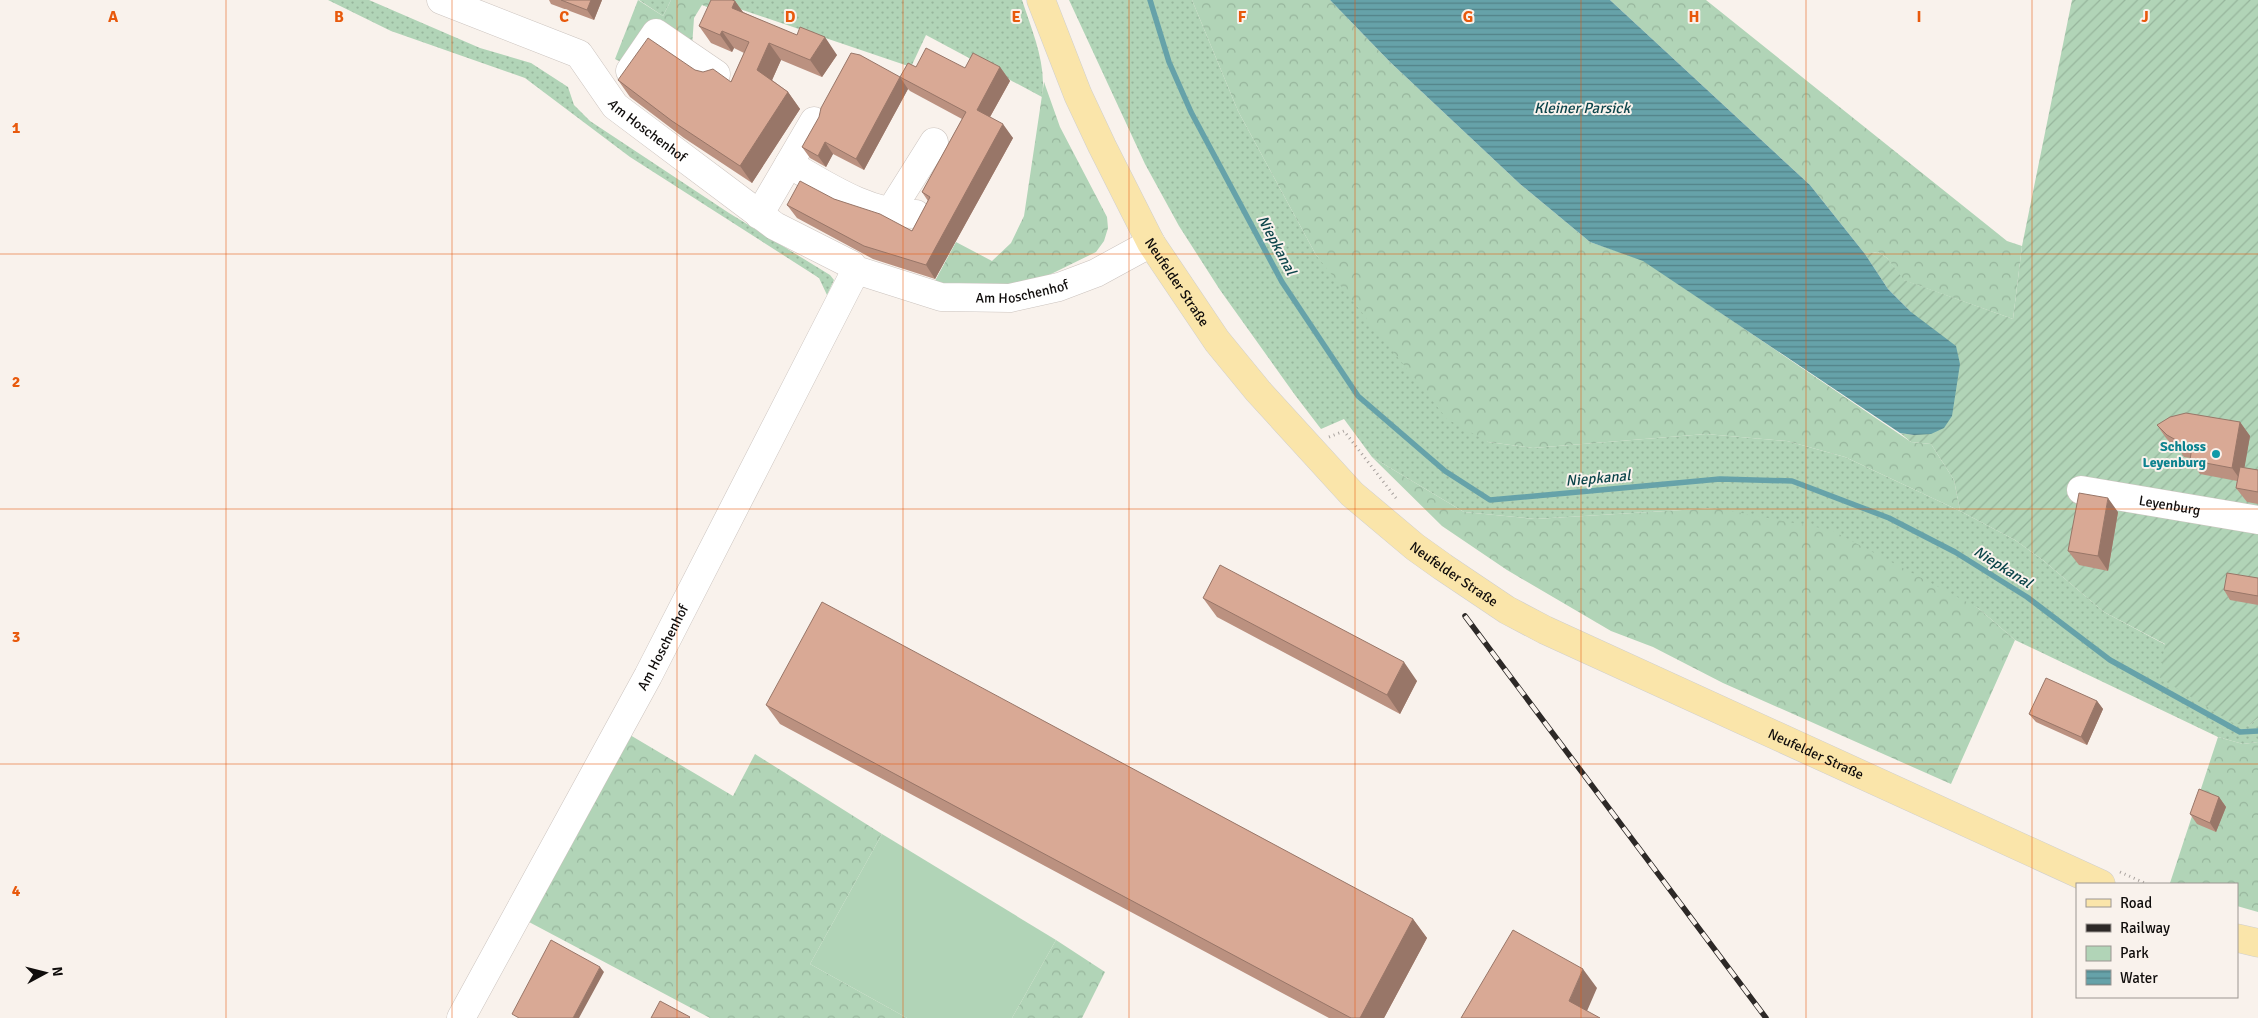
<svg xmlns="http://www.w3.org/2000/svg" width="2258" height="1018" viewBox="0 0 2258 1018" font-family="Signika,sans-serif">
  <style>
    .grass { fill: url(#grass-dots) }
    .forest { fill: url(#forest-crowns) }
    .park { fill: #b1d4b7 }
    .garden { fill: url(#garden-furrows) }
    .water { fill: url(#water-rules) }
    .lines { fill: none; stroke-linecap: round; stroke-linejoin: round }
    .stream { stroke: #66a2a9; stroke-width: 5.5 }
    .minor-casing { stroke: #cbc3be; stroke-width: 29 }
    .major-casing { stroke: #cfcfce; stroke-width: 29 }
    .path { stroke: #a8a29e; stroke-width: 3; stroke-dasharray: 1 4; stroke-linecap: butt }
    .minor { stroke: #fff; stroke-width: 28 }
    .major { stroke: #fae5aa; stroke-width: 28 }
    .rail-casing { stroke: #2d2927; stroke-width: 5.5 }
    .rail { stroke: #f9f2ec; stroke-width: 4; stroke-dasharray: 11; stroke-linecap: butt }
    .wall { fill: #bb9180 }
    .shaded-wall { fill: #987668 }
    .building { fill: #d9a995; stroke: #987668 }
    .grid { fill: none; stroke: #e8590c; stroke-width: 1; stroke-opacity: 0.55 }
    .culture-dot { fill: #0f9aa8; stroke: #f9f2ec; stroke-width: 2 }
    .labels { text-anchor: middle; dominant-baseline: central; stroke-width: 4; stroke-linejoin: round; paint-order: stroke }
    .street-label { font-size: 14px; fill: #100d0c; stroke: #f9f2ec }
    .culture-label { font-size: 14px; font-weight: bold; fill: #0d838f; stroke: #f9f2ec; text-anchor: end }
    .water-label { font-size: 15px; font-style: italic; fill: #0d454b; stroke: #f9f2ec }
    .grid-label { font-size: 16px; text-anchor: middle; font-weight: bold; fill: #e8590c; stroke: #f9f2ec; stroke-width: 4; stroke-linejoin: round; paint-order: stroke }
  </style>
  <defs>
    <pattern id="grass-dots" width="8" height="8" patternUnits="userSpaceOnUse" patternTransform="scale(1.25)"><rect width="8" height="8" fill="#b1d4b7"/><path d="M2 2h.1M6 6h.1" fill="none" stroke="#97b59c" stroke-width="1.8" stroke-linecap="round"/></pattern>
    <pattern id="forest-crowns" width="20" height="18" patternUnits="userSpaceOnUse" patternTransform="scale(1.25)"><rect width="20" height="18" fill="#b1d4b7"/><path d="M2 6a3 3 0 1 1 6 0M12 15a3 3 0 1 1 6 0" fill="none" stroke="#97b59c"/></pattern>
    <pattern id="garden-furrows" width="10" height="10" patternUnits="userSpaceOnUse" patternTransform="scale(1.25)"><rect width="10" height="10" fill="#b1d4b7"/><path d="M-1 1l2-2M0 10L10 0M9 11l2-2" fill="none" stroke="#97b59c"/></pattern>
    <pattern id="water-rules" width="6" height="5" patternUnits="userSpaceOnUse" patternTransform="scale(1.25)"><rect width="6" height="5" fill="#66a2a9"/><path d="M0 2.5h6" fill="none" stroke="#538288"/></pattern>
  </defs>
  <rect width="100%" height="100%" fill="#f9f2ec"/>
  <path class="grass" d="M 328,0 L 369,0 L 480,48 L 531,63 L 568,87 L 574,105 L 590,121 L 729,213 L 830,275 L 834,280 L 827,295 L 819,278 L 630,157 L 525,78 L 391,31 Z
    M 639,0 L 671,0 L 663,16 Z
    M 727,0 L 1022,0 C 1032,31 1047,64 1042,97 L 926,35 L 911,67 L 725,4 Z
    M 1069,0 L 1192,0 L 1238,111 L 1316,255 L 1488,442 L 1533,448 L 1706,434 L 1787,441 L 1845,457 L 1960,511 L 2015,540 L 2044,561 L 2104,612 L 2166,645 L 2248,726 L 2258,718 L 2258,742 L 2243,744 L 2218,737 L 2015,640 L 1978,608 L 1715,508 L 1535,519 L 1464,512 L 1372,457 L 1344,419 L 1321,429 L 1295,395 L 1220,290 L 1179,226 L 1145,164 Z"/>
  <path class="forest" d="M 638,0 L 663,16 L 671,0 L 727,0 L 722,13 L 702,5 L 694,18 L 692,47 L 627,65 L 615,59 Z
    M 1192,0 L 1330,0 L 1390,62 L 1520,184 L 1590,242 L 1643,260 L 1911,442 L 1931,444 L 1954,480 L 1960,511 L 1845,457 L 1787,441 L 1706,434 L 1533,448 L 1488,442 L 1447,419 L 1316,255 L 1238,111 Z
    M 1610,0 L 1706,0 L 2007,241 L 2022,246 L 2013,319 L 1903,280 L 1887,258 L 1878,252 L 1865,254 L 1810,185 Z
    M 1044,82 L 1060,127 L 1107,217 L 1108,228 L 1104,241 L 1096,252 L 1047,276 L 1023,286 L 930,290 L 956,242 L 992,261 L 1011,243 L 1024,216 Z
    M 1372,457 L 1464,512 L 1535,519 L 1715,508 L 1831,530 L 1978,608 L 2015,640 L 1951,784 L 1723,683 L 1653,647 L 1611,631 L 1507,570 L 1442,526 Z
    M 630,735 L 733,796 L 755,754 L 882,834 L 810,964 L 907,1018 L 710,1018 L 529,922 Z
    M 2218,737 L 2243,744 L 2258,742 L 2258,912 L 2237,906 L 2237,884 L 2170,883 Z
    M 1056,940 L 1105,972 L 1082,1018 L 1012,1018 Z"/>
  <path class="park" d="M 882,834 L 1056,940 L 1012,1018 L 907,1018 L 810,964 Z"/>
  <path class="garden" d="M 2072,0 L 2258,0 L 2258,718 L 2248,726 L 2233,723 L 2160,678 L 2165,644 L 2104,612 L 2044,561 L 2015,540 L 1960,511 L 1954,480 L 1931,444 L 1911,442 L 1900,433 L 1914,435 L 1911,312 L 1888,289 L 1865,254 L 1878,252 L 1887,258 L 1904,280 L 2013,319 L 2022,246 Z"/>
  <path class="water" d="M 1330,0 L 1610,0 L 1810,185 L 1865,254 L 1888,289 L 1911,312 L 1956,346 L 1960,364 L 1952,416 L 1944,428 L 1931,434 L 1914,435 L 1900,433 L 1643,261 L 1590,242 L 1520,184 L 1390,62 Z"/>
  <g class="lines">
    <path class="stream" d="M 1150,0 L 1169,62 L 1191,112 L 1282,282 L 1358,396 L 1445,471 L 1490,500 L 1720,479 L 1792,481 L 1889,518 L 1955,552 L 2027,597 L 2110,660 L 2240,732 L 2258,731"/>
    <g class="minor-casing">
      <g id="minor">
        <path id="s1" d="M 441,0 L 579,54 L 615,106 L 775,226 L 852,265 L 856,270 L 941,297 L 1010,298 L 1059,287 L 1096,273 L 1151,243"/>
        <path d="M 630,71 L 656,33 L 716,74"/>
        <path d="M 789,164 C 827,186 870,215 916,214"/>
        <path d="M 890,212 L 934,142"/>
        <path d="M 759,215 L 814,121"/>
        <path id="s2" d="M 2081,490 L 2258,520"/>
        <path id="s3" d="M 461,1018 L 648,676 L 856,270"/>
      </g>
    </g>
    <g class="major-casing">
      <g id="major">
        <path id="s4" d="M 1041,0 L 1078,95 L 1102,146 L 1151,243 L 1217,341 L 1258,391 L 1352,494 L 1415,547 L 1443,567 L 1507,610 L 1545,630 L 2101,884"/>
        <path d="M 2237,938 L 2258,943"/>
      </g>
    </g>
    <path class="path" d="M 1329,437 L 1344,431 L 1396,498
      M 2120,872 L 2147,884"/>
    <use href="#minor" class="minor"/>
    <use href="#major" class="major"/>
    <g class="rail-casing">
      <path id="rail" d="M 1465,616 L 1766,1018"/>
    </g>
    <use href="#rail" class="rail"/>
  </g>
  <path class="wall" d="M 549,0 L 602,0 L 594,20 L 551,4 Z
    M 735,1 L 743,12 L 837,55 L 822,77 L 781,60 L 772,80 L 788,92 L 800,109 L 752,183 L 684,138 L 630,97 L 618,80 L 695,70 L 731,82 L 744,53 L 734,48 L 732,52 L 711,43 L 699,26 Z
    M 916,67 L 965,68 L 1000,67 L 1010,81 L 990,117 L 1013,138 L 935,279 L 873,259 L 797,218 L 787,205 L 834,199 L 912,231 L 928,201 L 922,192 L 962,119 L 910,91 L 908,89 L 864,170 L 833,154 L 826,167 L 810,158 L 802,147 L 900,77 Z
    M 2240,422 L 2250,436 L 2244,468 L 2258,470 L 2258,504 L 2247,502 L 2236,488 L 2237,481 L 2200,474 L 2190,460 L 2190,458 L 2184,457 L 2180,451 L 2176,449 L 2166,438 L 2157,425 Z
    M 2118,512 L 2108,571 L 2079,565 L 2068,551 Z
    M 2258,578 L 2258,605 L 2230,600 L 2224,590 Z
    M 1203,598 L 1417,681 L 1400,714 L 1217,617 Z
    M 2097,701 L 2103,709 L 2087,745 L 2036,722 L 2029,714 Z
    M 766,705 L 1413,919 L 1427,938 L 1384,1018 L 1329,1018 L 780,724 Z
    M 2219,797 L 2226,807 L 2216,832 L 2197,824 L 2190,814 Z"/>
  <path class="shaded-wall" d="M 591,0 L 602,0 L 594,20 L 587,10 Z
    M 735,1 L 747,18 L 732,8 Z
    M 722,31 L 734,48 L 732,52 L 720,35 Z
    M 825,37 L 837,55 L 822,77 L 810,60 Z
    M 769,43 L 781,60 L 769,87 L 757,70 Z
    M 1000,67 L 1010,81 L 986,124 L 977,110 Z
    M 900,77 L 908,89 L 864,170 L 856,159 Z
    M 788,92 L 800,109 L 752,183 L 740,166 Z
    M 1003,124 L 1013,138 L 935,279 L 926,265 Z
    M 825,142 L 833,154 L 826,167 L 818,156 Z
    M 2240,422 L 2250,436 L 2242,482 L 2232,468 Z
    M 2108,498 L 2118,512 L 2108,571 L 2098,556 Z
    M 1404,662 L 1417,681 L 1400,714 L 1387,695 Z
    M 2097,701 L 2103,709 L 2087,745 L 2081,737 Z
    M 2219,797 L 2226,807 L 2216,832 L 2210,823 Z
    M 1413,919 L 1427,938 L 1384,1018 L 1360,1018 Z
    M 600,967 L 604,972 L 579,1018 L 573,1018 Z
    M 1583,969 L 1597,988 L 1584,1018 L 1569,1001 Z"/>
  <path class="building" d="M 561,0 L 591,0 L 587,10 Z
    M 711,0 L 732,0 L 735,1 L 732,8 L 797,35 L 800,27 L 825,37 L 810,60 L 769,43 L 757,70 L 788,92 L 740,166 L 672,121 L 618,80 L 648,38 L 695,70 L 703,72 L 713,69 L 731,82 L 749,42 L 722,31 L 720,35 L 699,26 Z
    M 926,48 L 965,68 L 973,53 L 1000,67 L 977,110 L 1003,124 L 926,265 L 864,246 L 787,205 L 800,181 L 834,199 L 880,214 L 912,231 L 930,197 L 922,192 L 966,112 L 900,77 L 908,63 L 916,67 Z
    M 851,53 L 860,55 L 900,77 L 856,159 L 825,142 L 818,156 L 802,147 L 819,117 L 821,108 Z
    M 2186,413 L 2240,422 L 2232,468 L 2190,460 L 2192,447 L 2175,444 L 2176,440 L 2167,435 L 2157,425 L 2170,417 Z
    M 2240,467 L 2258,470 L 2258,492 L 2236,488 Z
    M 2079,493 L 2108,498 L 2098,556 L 2068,551 Z
    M 1220,565 L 1404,662 L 1387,695 L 1203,598 Z
    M 2227,573 L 2258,578 L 2258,596 L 2224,590 Z
    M 822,602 L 1413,919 L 1360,1018 L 1351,1018 L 766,705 Z
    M 2046,678 L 2097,701 L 2081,737 L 2029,714 Z
    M 2199,789 L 2219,797 L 2210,823 L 2190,814 Z
    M 1513,930 L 1583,969 L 1569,1001 L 1600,1018 L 1461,1018 Z
    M 551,940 L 600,967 L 573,1018 L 519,1018 L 512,1014 Z
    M 660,1001 L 690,1017 L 689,1018 L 651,1018 Z"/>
  <path class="grid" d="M 226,0 L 226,1018M 452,0 L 452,1018M 677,0 L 677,1018M 903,0 L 903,1018M 1129,0 L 1129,1018M 1355,0 L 1355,1018M 1581,0 L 1581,1018M 1806,0 L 1806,1018M 2032,0 L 2032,1018M 0,254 L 2258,254M 0,509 L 2258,509M 0,764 L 2258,764"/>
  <circle class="culture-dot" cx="2216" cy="454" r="5"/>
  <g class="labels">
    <g class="street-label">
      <text stroke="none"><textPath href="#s1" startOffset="252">Am Hoschenhof</textPath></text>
      <text stroke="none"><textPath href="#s4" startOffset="314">Neufelder Straße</textPath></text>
      <text stroke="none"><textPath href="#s1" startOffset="675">Am Hoschenhof</textPath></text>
      <text stroke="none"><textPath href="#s2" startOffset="90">Leyenburg</textPath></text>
      <text stroke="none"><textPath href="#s4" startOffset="719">Neufelder Straße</textPath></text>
      <text stroke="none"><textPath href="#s3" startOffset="422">Am Hoschenhof</textPath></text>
      <text stroke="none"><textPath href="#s4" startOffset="1124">Neufelder Straße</textPath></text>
    </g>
    <g class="culture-label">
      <text x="2206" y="446">Schloss<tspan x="2206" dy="16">Leyenburg</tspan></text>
    </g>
    <g class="water-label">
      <text x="1582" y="108">Kleiner Parsick</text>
      <text transform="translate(1277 245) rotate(62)">Niepkanal</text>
      <text transform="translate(1598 478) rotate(-5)">Niepkanal</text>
      <text transform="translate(2003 567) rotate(32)">Niepkanal</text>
    </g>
  </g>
  <g class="grid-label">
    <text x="113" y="22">A</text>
    <text x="339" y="22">B</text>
    <text x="564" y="22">C</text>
    <text x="790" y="22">D</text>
    <text x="1016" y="22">E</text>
    <text x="1242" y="22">F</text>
    <text x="1468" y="22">G</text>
    <text x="1694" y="22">H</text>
    <text x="1919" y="22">I</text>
    <text x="2145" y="22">J</text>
    <text x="16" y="133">1</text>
    <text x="16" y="387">2</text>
    <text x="16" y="642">3</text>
    <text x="16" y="896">4</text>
  </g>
  <rect x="2076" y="883" width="162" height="115" fill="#f9f2ec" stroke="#9c9692"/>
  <rect x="2086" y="899" width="25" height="8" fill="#fae5aa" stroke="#9c9692"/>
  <text x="2120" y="908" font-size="15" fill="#100d0c">Road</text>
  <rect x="2086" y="924" width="25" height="8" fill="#2d2927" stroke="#9c9692"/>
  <text x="2120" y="933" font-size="15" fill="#100d0c">Railway</text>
  <rect x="2086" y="946" width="25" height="15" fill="#b1d4b7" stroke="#9c9692"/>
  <text x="2120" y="958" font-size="15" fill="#100d0c">Park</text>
  <rect x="2086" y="970" width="25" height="15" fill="url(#water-rules)" stroke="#9c9692"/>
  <text x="2120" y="983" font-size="15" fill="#100d0c">Water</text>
  <g transform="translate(45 973) rotate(83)" stroke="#f9f2ec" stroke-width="4" paint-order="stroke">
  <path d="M0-4L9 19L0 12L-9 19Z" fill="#100d0c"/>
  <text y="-8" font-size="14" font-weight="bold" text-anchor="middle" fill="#100d0c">N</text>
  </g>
</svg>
